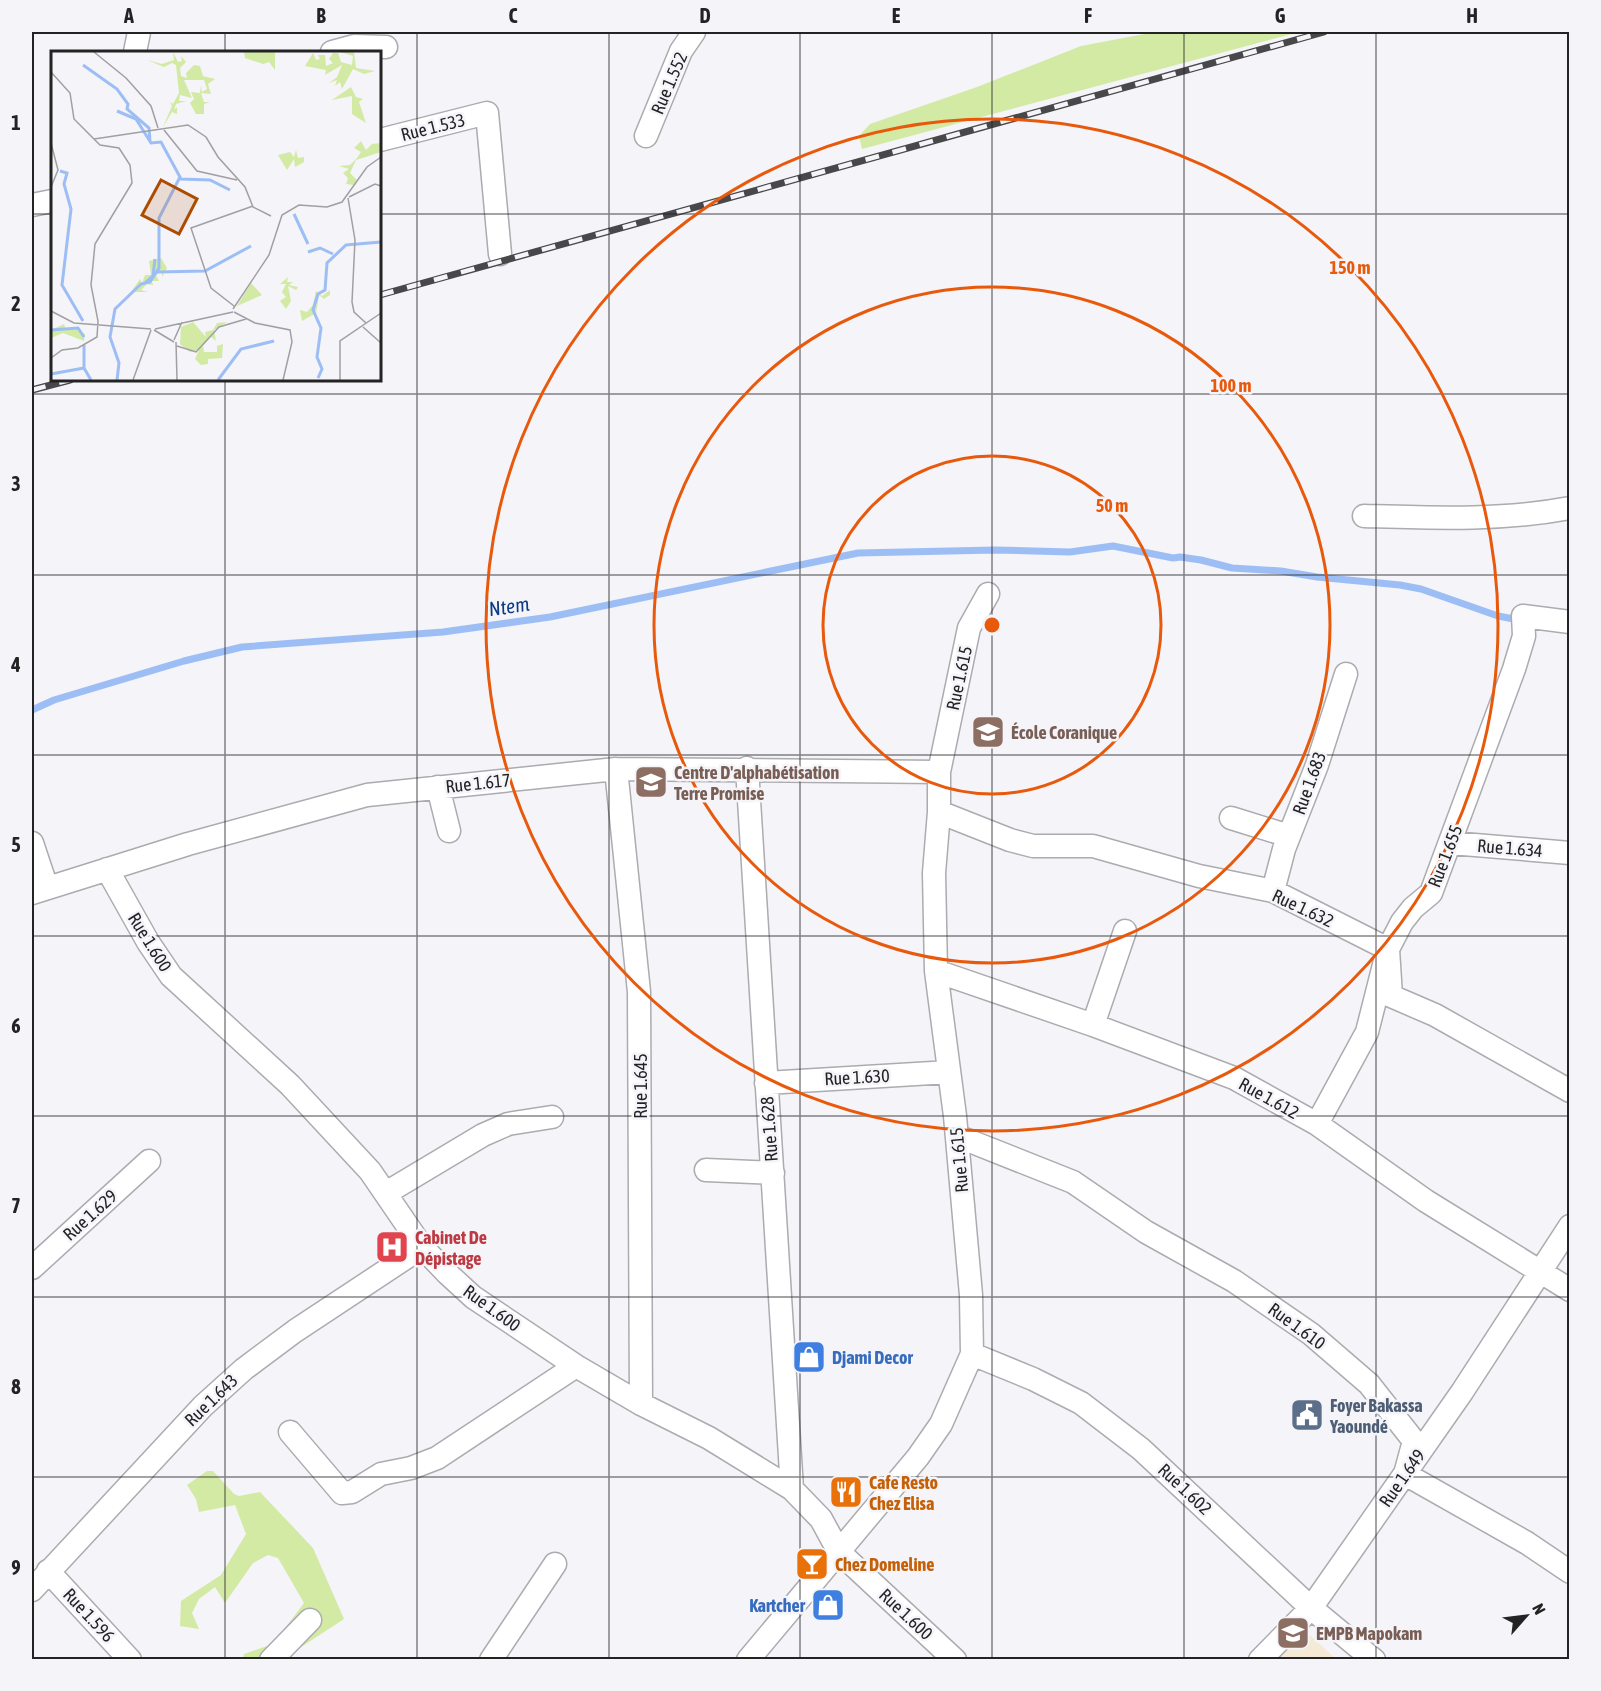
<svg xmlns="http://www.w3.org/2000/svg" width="1601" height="1691" viewBox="0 0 1601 1691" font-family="'Asap Condensed',sans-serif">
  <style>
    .education { fill: #f5ead5 }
    .green { fill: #d3eaa4 }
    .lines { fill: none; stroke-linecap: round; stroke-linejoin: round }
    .stream { stroke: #9dbef5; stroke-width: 7 }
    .minor-casing { stroke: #ababb0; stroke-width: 25 }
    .minor { stroke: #fff; stroke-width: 22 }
    .rail-casing { stroke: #48484a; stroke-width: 7 }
    .rail { stroke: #f4f4f9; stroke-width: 4.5; stroke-dasharray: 14; stroke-linecap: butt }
    .grid { fill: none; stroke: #232324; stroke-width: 1.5; stroke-opacity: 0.55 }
    .ring { fill: none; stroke: #e8590c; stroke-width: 3 }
    .labels { text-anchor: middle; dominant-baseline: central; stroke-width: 5; stroke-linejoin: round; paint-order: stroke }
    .street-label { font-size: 18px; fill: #232324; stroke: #f4f4f9 }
    .education-label { font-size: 18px; font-weight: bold; fill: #785e54; stroke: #f4f4f9; text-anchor: start }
    .health-label { font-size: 18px; font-weight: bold; fill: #be3a42; stroke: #f4f4f9; text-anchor: start }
    .shop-label { font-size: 18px; font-weight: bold; fill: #366cbe; stroke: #f4f4f9; text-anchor: start }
    .service-label { font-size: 18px; font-weight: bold; fill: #4e5e75; stroke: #f4f4f9; text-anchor: start }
    .food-label { font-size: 18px; font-weight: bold; fill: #c56008; stroke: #f4f4f9; text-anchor: start }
    .water-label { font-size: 20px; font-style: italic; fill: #0c3b87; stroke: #f4f4f9 }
    .inset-river { fill: none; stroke: #9dbef5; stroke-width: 3 }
    .inset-road { fill: none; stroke: #a0a0a4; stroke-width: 1.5 }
    .view { fill: #ac4c00; fill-opacity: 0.15; stroke: #ac4c00; stroke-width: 3 }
    .inset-edge { fill: none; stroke: #232324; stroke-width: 3 }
    .centre { fill: #e8590c; stroke: #f4f4f9; stroke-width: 3 }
    .ring-label { font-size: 18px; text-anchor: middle; font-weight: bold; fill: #e8590c; stroke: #f4f4f9; stroke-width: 5; stroke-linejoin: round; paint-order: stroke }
    .neatline { fill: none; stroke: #232324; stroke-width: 2 }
    .grid-label { font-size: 20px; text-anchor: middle; font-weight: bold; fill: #232324 }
  </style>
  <rect width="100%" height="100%" fill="#f4f4f9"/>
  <path class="education" d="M 1292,1619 L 1336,1659 L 1256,1660 Z"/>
  <path class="green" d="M 1155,32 L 1299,32 L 862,149 L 859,136 L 870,124 L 977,87 L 1081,46 Z
    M 207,1471 L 213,1471 L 234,1494 L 239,1496 L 260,1492 L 313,1548 L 344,1619 L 292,1653 L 285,1659 L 243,1659 L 244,1654 L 273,1644 L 304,1603 L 278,1558 L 268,1555 L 253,1563 L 225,1603 L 215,1587 L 199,1599 L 192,1613 L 199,1629 L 180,1626 L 181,1601 L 221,1575 L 246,1534 L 235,1505 L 199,1512 L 196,1499 L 187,1485 Z"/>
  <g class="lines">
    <path class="stream" d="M 32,710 L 54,700 L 184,661 L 242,647 L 443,632 L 550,617 L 858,553 L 995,550 L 1070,552 L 1113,546 L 1173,558 L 1180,557 L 1201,560 L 1232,568 L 1281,571 L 1317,577 L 1400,585 L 1421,589 L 1498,616 L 1519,620"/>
    <g class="minor-casing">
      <path id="minor" d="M 135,52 L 139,32
        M 332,52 L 354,46 L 386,47
        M 646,136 L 681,51 L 694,32
        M 380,140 L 487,113 L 500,254
        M 32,205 L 52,201
        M 1364,516 C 1433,518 1501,521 1570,508
        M 747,768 L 792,1489
        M 616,769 L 639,992 L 641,1404
        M 438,787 L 449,831
        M 939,812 L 1010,840 L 1033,846 L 1093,846 L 1199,876 L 1273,891 L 1388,949 L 1391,996 L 1435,1015 L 1570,1091
        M 1231,818 L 1289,836
        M 32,843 L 47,888
        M 1451,843 L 1570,853
        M 107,869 L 148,942 L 171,976 L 290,1085 L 370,1171 L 422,1247 L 448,1274 L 473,1297 L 576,1366 L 641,1404 L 709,1438 L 792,1489 L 821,1519 L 839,1552 L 955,1660
        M 1273,891 L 1284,849 L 1317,765 L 1346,674
        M 32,893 L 188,844 L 367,795 L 616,769 L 939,772
        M 936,971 L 1093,1025 L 1234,1078 L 1317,1124 L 1426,1201 L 1570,1290
        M 1093,1025 L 1125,931
        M 766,1083 L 949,1072
        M 1317,1124 L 1367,1032 L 1388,949 L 1402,922 L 1413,908 L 1431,893 L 1514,669 L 1524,636 L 1523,616 L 1570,622
        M 957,1136 L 1073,1182 L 1146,1232 L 1234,1281 L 1311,1334 L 1369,1384 L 1414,1441 L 1405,1474 L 1527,1543 L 1570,1572
        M 706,1170 L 773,1173
        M 386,1193 L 483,1135 L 508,1124 L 552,1117
        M 32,1268 L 149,1161
        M 972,1354 L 1033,1379 L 1081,1403 L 1141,1449 L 1311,1608 L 1374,1660
        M 290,1432 L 342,1493 L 352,1492 L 381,1474 L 411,1468 L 437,1458 L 576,1366
        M 48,1571 L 130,1660
        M 32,1590 L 203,1406 L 244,1369 L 295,1331 L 422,1247
        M 271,1660 L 310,1620
        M 491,1660 L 555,1564
        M 748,1660 L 918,1457 L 941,1424 L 972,1354 L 971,1295 L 955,1116 L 936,971 L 934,873 L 939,812 L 939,772 L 969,628 L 988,594
        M 1260,1660 L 1311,1608 L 1462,1392 L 1570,1226"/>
    </g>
    <use href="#minor" class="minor"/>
    <g class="rail-casing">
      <path id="rail" d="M 380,295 L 1324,32
        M 32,390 L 70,380"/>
    </g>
    <use href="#rail" class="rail"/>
  </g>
  <path class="grid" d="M 225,32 L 225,52M 417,32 L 417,1660M 609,32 L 609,1660M 800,32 L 800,1660M 992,32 L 992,1660M 1184,32 L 1184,1660M 1376,32 L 1376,1660M 32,214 L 52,214M 380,214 L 1570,214M 225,380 L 225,1660M 32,394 L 1570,394M 32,575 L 1570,575M 32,755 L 1570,755M 32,936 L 1570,936M 32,1116 L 1570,1116M 32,1297 L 1570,1297M 32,1477 L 1570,1477"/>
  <g class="ring">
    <circle cx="992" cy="625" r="169"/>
    <circle cx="992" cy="625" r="338"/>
    <circle cx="992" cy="625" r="506"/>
  </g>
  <defs>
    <g id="school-square" transform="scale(1.725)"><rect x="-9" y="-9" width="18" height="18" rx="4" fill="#8d6e63" stroke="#f4f4f9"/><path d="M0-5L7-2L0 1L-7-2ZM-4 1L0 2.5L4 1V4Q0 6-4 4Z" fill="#fff"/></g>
    <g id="hospital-square" transform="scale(1.725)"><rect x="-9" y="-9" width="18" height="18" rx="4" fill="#e0444e" stroke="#f4f4f9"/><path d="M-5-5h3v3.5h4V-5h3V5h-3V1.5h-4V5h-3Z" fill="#fff"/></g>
    <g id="shop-square" transform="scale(1.725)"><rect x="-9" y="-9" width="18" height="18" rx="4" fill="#3f7fe0" stroke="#f4f4f9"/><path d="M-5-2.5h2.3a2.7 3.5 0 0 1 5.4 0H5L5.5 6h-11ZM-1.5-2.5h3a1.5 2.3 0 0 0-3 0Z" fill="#fff"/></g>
    <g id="civic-square" transform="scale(1.725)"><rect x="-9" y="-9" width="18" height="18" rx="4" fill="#5c6f8a" stroke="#f4f4f9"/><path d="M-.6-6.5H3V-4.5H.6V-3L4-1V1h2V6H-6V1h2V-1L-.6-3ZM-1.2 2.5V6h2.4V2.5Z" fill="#fff"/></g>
    <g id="restaurant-square" transform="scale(1.725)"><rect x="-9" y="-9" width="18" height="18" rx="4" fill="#e8710a" stroke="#f4f4f9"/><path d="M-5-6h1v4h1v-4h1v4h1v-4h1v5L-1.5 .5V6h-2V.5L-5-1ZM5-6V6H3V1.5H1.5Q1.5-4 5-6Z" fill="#fff"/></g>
    <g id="bar-square" transform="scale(1.725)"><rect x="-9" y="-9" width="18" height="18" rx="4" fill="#e8710a" stroke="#f4f4f9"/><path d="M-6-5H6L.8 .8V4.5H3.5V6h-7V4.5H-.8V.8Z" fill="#fff"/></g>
  </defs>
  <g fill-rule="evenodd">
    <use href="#school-square" x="988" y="732"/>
    <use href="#school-square" x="651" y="782"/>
    <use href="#hospital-square" x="392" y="1247"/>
    <use href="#shop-square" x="809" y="1357"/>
    <use href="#civic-square" x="1307" y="1415"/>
    <use href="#restaurant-square" x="846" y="1492"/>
    <use href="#bar-square" x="812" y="1564"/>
    <use href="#shop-square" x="828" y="1605"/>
    <use href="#school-square" x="1293" y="1633"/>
  </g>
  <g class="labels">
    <g class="street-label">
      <text transform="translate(669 83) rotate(-67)">Rue 1.552</text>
      <text transform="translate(433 127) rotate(-14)">Rue 1.533</text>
      <text transform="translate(959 678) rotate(-78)">Rue 1.615</text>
      <text transform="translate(478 783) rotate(-6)">Rue 1.617</text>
      <text transform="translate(1309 783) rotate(-70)">Rue 1.683</text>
      <text transform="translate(1510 848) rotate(5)">Rue 1.634</text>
      <text transform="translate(1445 856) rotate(-69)">Rue 1.655</text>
      <text transform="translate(1303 908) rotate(25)">Rue 1.632</text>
      <text transform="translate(150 942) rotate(58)">Rue 1.600</text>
      <text transform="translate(857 1077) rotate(-3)">Rue 1.630</text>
      <text transform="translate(640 1086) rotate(-90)">Rue 1.645</text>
      <text transform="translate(1269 1098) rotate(29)">Rue 1.612</text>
      <text transform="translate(769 1129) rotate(-94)">Rue 1.628</text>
      <text transform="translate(959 1160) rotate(-95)">Rue 1.615</text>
      <text transform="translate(90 1215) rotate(-42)">Rue 1.629</text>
      <text transform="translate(492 1308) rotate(36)">Rue 1.600</text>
      <text transform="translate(1297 1326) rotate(36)">Rue 1.610</text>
      <text transform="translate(211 1400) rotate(-44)">Rue 1.643</text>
      <text transform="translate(1402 1478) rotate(-55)">Rue 1.649</text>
      <text transform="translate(1185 1489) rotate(43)">Rue 1.602</text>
      <text transform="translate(906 1614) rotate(43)">Rue 1.600</text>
      <text transform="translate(89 1615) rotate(47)">Rue 1.596</text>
    </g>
    <g class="education-label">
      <text x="1011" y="732">École Coranique</text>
      <text x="674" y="772">Centre D'alphabétisation<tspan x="674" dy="21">Terre Promise</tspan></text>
      <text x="1316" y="1633">EMPB Mapokam</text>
    </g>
    <g class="health-label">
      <text x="415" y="1237">Cabinet De<tspan x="415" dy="21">Dépistage</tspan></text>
    </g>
    <g class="shop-label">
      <text x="832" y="1357">Djami Decor</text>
      <text x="805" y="1605" text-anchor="end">Kartcher</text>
    </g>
    <g class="service-label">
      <text x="1330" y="1405">Foyer Bakassa<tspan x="1330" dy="21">Yaoundé</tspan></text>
    </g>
    <g class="food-label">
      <text x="869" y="1482">Cafe Resto<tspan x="869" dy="21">Chez Elisa</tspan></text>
      <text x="835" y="1564">Chez Domeline</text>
    </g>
    <g class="water-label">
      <text transform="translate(509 606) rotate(-8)">Ntem</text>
    </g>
  </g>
  <g transform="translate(51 51)">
    <rect width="330" height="330" fill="#f4f4f9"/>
    <path d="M 122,1 L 127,11 L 131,10 L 130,5 L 135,11 L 129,17 L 130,25 L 136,27 L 135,22 L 143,14 L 149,15 L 152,25 L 164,28 L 157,33 L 160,43 L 150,42 L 153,51 L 159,51 L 153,53 L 153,63 L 145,63 L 139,52 L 143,48 L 140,41 L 149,42 L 150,34 L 151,41 L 156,38 L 153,29 L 133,29 L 141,47 L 129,44 L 128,50 L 135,50 L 125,53 L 123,59 L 126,56 L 126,63 L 121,61 L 112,76 L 121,55 L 119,51 L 122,53 L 128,42 L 125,14 L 121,12 L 113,16 L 96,9 L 111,13 L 123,9 ZM 193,1 L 224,1 L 224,19 L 218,11 L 212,13 L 194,7 ZM 289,1 L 303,1 L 305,17 L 324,20 L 313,23 L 302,18 L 291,38 L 289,31 L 284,35 L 286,29 L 278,32 L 286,26 L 291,14 L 274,24 L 275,19 L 254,15 L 262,2 L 265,9 L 269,8 L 267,4 L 274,4 L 275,15 L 282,12 L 278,8 L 282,2 L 287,2 L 290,11 L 301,14 L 302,5 ZM 300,36 L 305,46 L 312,48 L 308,51 L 315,72 L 301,63 L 301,45 L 281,49 ZM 310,90 L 315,99 L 321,93 L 330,92 L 330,101 L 305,109 L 299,122 L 306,129 L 303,134 L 295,133 L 297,127 L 292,122 L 298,118 L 288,115 L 299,114 L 306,107 L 310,101 L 303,97 ZM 245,99 L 247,107 L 253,106 L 253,111 L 244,116 L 243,108 L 236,119 L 227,104 L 239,101 L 243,106 ZM 110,207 L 116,217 L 111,226 L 111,220 L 105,224 L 108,230 L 101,230 L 102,234 L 96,233 L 90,239 L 97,241 L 80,241 L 89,228 L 91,232 L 94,224 L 100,224 L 98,210 ZM 237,226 L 236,231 L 242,231 L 238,234 L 247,236 L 245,239 L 237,235 L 240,250 L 235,258 L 229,250 L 235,246 L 231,241 L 235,233 L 229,233 ZM 200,232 L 211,244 L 186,255 ZM 265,240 L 271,245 L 279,239 L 279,244 L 273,248 L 268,244 L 265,262 L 251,270 L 249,259 L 256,261 L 262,254 ZM 142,271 L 155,286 L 154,281 L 162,279 L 166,272 L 176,271 L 163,279 L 165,290 L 160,286 L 152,295 L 153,301 L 166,301 L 166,295 L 172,293 L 171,307 L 157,308 L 157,313 L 150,314 L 144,308 L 148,299 L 139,301 L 129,293 L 130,276 ZM 13,273 L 15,279 L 28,277 L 30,284 L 34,282 L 33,290 L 12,282 L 0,287 L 0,274 L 2,278 Z" fill="#d3eaa4"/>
    <path class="inset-river" d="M 32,14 L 66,38 L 77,53 L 76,58 L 98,77 L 99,90M 9,120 L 16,122 L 13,133 L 20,158 L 11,234 L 32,270M 129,128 L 159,129 L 179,139M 243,163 L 257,193M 257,201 L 269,197 L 282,203M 106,221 L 154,220 L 200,195M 94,232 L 102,225 L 104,208M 0,279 L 27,277 L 33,286M 33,294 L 33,317 L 40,329M 0,323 L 33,317M 267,327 L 271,318 L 266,306 L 270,277 L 262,259 L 267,243 L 274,239 L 276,212 L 295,194 L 330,191M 66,329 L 68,312 L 59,286 L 64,258 L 90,233 L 99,231 L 108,217 L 108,167 L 129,126 L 110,91 L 100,92 L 85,68 L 66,60M 167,329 L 190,298 L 223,290"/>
    <path class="inset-road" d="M 43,1 L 75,27 L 100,55 L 107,77M 0,21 L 19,42 L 23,68 L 49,94 L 68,97 L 79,114 L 81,132 L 44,193 L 40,234 L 47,270 L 46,286 L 27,297 L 11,299 L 0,307M 113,79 L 146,120 L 186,129M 43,88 L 137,74 L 155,86 L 167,106 L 194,136 L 202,156 L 220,165M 0,92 L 7,119 L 0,136M 298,146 L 324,133 L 330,135M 297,147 L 304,189 L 301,251 L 303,261 L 315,272M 183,255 L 160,237 L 140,177 L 202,155M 182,258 L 218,204 L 231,164 L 248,154 L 276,156 L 291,151 L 316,116 L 330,106M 0,260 L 23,272 L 100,278M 183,261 L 204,272 L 239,279 L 241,291 L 232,329M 312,276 L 330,292M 104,278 L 182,261M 103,279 L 123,291M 123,289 L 131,271M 125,291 L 126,329M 126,295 L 145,301 L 168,276 L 195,268M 82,329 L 100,279M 289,329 L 289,290 L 330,262"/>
    <path class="view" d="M 110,129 L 146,148 L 128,183 L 91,164 Z"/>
    <rect width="330" height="330" class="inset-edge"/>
  </g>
  <circle cx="992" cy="625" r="9" class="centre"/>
  <g class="ring-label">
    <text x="1350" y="274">150 m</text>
    <text x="1231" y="392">100 m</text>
    <text x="1112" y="512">50 m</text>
  </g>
  <rect width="1601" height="1691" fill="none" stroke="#f4f4f9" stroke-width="66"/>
  <g transform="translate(1526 1616) rotate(62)" stroke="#f4f4f9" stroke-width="4.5" paint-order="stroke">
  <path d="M0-4.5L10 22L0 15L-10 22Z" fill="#232324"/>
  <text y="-9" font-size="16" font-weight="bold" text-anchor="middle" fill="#232324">N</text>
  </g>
  <rect x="33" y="33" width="1535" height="1625" class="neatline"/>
  <g class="grid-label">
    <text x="129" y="23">A</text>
    <text x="321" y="23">B</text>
    <text x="513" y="23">C</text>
    <text x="705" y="23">D</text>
    <text x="896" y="23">E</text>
    <text x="1088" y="23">F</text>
    <text x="1280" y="23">G</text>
    <text x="1472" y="23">H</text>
    <text x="16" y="130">1</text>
    <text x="16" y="311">2</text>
    <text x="16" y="491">3</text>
    <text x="16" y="672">4</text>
    <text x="16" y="852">5</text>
    <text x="16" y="1033">6</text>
    <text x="16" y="1213">7</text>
    <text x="16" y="1394">8</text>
    <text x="16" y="1575">9</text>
  </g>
</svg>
